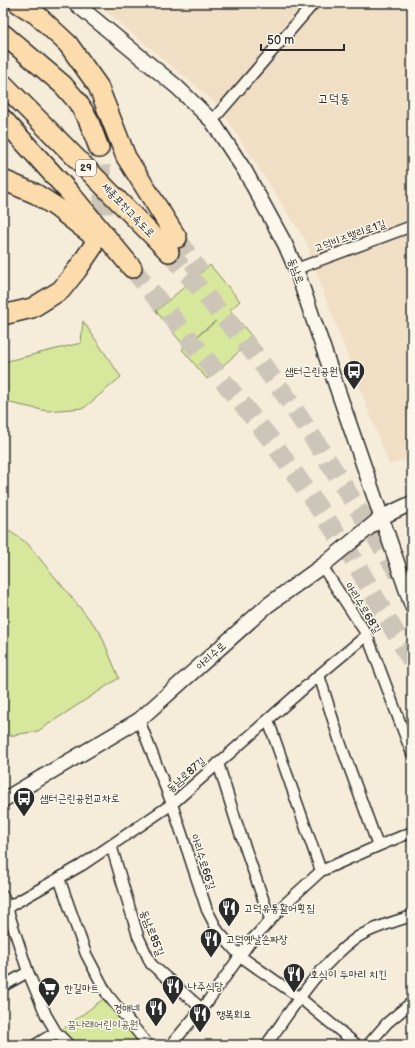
<svg xmlns="http://www.w3.org/2000/svg" width="415" height="1048" viewBox="0 0 415 1048" font-family="'Balsamiq Sans','Poor Story',sans-serif">
  <style>
    .built { fill: #f0dfc5 }
    .green { fill: #d7e79b; stroke: #818963 }
    .lines { fill: none; stroke-linecap: round; stroke-linejoin: round }
    .motorway-tunnel { stroke: #cdc5b7; stroke-width: 19; stroke-dasharray: 19 10; stroke-linecap: butt }
    .minor-casing { stroke: #2b2b2b; stroke-width: 13 }
    .secondary-casing { stroke: #2b2b2b; stroke-width: 17 }
    .motorway-casing { stroke: #2b2b2b; stroke-width: 22 }
    .minor { stroke: #fbf7ec; stroke-width: 10 }
    .secondary { stroke: #fbf7ec; stroke-width: 14 }
    .motorway { stroke: #fcdcac; stroke-width: 19 }
    .labels { text-anchor: middle; dominant-baseline: central; stroke-width: 3; stroke-linejoin: round; paint-order: stroke }
    .shield { fill: #fbf7ec; stroke: #696865; stroke-width: 1 }
    .shield-label { font-size: 10px; font-weight: bold; fill: #2b2b2b }
    .street-label { font-size: 11px; fill: #2b2b2b; stroke: #fbf7ec }
    .poi-label { font-size: 11px; fill: #2b2b2b; stroke: #fbf7ec; text-anchor: start }
    .park-label { font-size: 11px; fill: #565a47; stroke: #fbf7ec }
    .quarter-label { font-size: 13px; fill: #2b2b2b; stroke: #fbf7ec }
  </style>
  <rect width="100%" height="100%" fill="#f6ecda"/>
  <filter id="ink" filterUnits="userSpaceOnUse"><feTurbulence type="fractalNoise" baseFrequency=".025" numOctaves="2"/><feDisplacementMap in="SourceGraphic" scale="8" xChannelSelector="R" yChannelSelector="G"/><feConvolveMatrix kernelMatrix="1 2 1 2 8 2 1 2 1" color-interpolation-filters="sRGB"/></filter>
  <g filter="url(#ink)">
    <path class="built" d="M 96,3 L 412,3 L 412,457 L 389,465 L 321,286 L 306,241 L 217,104 Z"/>
    <path class="green" d="M 210,265 L 240,301 L 230,310 L 254,339 L 207,379 L 182,349 L 216,321 L 184,346 L 156,311 Z
      M 83,321 L 121,377 L 84,408 L 47,411 L 10,403 L 3,394 L 3,362 L 81,343 Z
      M 3,527 L 27,543 L 100,632 L 119,678 L 38,731 L 8,736 L 3,741 Z
      M 106,997 L 145,1045 L 71,1045 L 59,1032 Z"/>
    <g class="lines">
      <path class="motorway-tunnel" d="M 177,238 L 200,273
        M 94,241 L 103,215 L 103,188 L 99,148
        M 169,252 L 253,352 L 283,392 L 323,453 L 399,574
        M 132,268 L 271,440 L 348,550 L 412,662"/>
      <g class="minor-casing">
        <path id="minor" d="M 212,121 L 314,3
          M 296,269 L 412,226
          M 322,566 L 367,635 L 412,754
          M 319,675 L 340,742 L 378,846
          M 139,720 L 172,804 L 207,910 L 218,931 L 240,956 L 300,998 L 357,1045
          M 268,720 L 321,871
          M 218,763 L 236,821 L 270,919
          M 111,845 L 138,936 L 151,964 L 202,1009
          M 59,878 L 86,954 L 107,994 L 148,1045
          M 3,896 L 28,972 L 46,1015 L 56,1032 L 69,1045
          M 3,910 L 82,865 L 172,804 L 319,675 L 367,635
          M 3,986 L 28,972
          M 35,1045 L 56,1032
          M 171,1045 L 208,1001 L 250,942 L 286,903 L 321,871 L 378,846 L 412,832
          M 266,1045 C 293,1008 318,966 355,939 C 368,929 396,921 412,916
          M 368,1045 L 387,1023 L 412,1002"/>
      </g>
      <g class="secondary-casing">
        <path id="secondary" d="M 75,3 L 177,87 L 212,121 L 245,171 L 285,244 L 296,269 L 412,606
          M 3,800 L 139,720 L 268,605 L 322,566 L 382,517 L 412,503"/>
      </g>
      <g class="motorway-casing">
        <path id="motorway" d="M 18,3 L 37,15 L 68,44 L 98,86 L 126,157 L 177,238
          M 3,34 L 63,85 L 77,101 L 88,119 L 99,148
          M 3,84 L 169,252
          M 3,119 L 69,192 L 132,268
          M 3,180 L 36,194 L 56,207 L 96,238
          M 3,315 L 32,308 L 61,290 L 77,270 L 92,248"/>
      </g>
      <use href="#minor" class="minor"/>
      <use href="#secondary" class="secondary"/>
      <use href="#motorway" class="motorway"/>
    </g>
  </g>
  <defs>
    <g id="bus-pin" transform="scale(1.15)"><path d="M0 17L-7.5 6A9.5 9.5 0 1 1 7.5 6Z" fill="#2b2b2b" stroke="#fbf7ec"/><path d="M-5-6H5V4H4V6H2V4H-2V6H-4V4H-5ZM-3.5-4V0h7V-4ZM-3.5 1.2v1.5H-2V1.2ZM2 1.2v1.5H3.5V1.2Z" fill="#fff"/></g>
    <g id="restaurant-pin" transform="scale(1.15)"><path d="M0 17L-7.5 6A9.5 9.5 0 1 1 7.5 6Z" fill="#2b2b2b" stroke="#fbf7ec"/><path d="M-5-6h1v4h1v-4h1v4h1v-4h1v5L-1.5 .5V6h-2V.5L-5-1ZM5-6V6H3V1.5H1.5Q1.5-4 5-6Z" fill="#fff"/></g>
    <g id="supermarket-pin" transform="scale(1.15)"><path d="M0 17L-7.5 6A9.5 9.5 0 1 1 7.5 6Z" fill="#2b2b2b" stroke="#fbf7ec"/><path d="M-6-5.5h2.5l.6 2H6L4.5 2H-2.5L-4.4-4H-6ZM-1.5 3.2a1.3 1.3 0 1 0 .1 0ZM3 3.2a1.3 1.3 0 1 0 .1 0Z" fill="#fff"/></g>
  </defs>
  <g fill-rule="evenodd">
    <use href="#bus-pin" x="354" y="371"/>
    <use href="#bus-pin" x="24" y="798"/>
    <use href="#restaurant-pin" x="229" y="908"/>
    <use href="#restaurant-pin" x="211" y="939"/>
    <use href="#restaurant-pin" x="294" y="974"/>
    <use href="#restaurant-pin" x="173" y="986"/>
    <use href="#supermarket-pin" x="49" y="988"/>
    <use href="#restaurant-pin" x="156" y="1008"/>
    <use href="#restaurant-pin" x="200" y="1014"/>
  </g>
  <g class="labels">
    <rect class="shield" x="76" y="160" width="20" height="16" rx="3"/>
    <g class="shield-label">
      <text x="86" y="168">29</text>
    </g>
    <g class="street-label">
      <text transform="translate(128 210) rotate(46)">세종포천고속도로</text>
      <text transform="translate(350 236) rotate(-20)">고덕비즈밸리로1길</text>
      <text transform="translate(296 271) rotate(69)">동남로</text>
      <text transform="translate(363 608) rotate(58)">아리수로68길</text>
      <text transform="translate(211 656) rotate(-42)">아리수로</text>
      <text transform="translate(186 775) rotate(-41)">동남로87길</text>
      <text transform="translate(203 862) rotate(72)">아리수로66길</text>
      <text transform="translate(152 933) rotate(69)">동남로85길</text>
    </g>
    <g class="poi-label">
      <text x="338" y="371" text-anchor="end">샘터근린공원</text>
      <text x="40" y="798">샘터근린공원교차로</text>
      <text x="244" y="908">고덕유통활어횟집</text>
      <text x="226" y="939">고덕옛날손짜장</text>
      <text x="310" y="974">호식이 두마리 치킨</text>
      <text x="188" y="986">나주식당</text>
      <text x="64" y="988">한길마트</text>
      <text x="140" y="1008" text-anchor="end">경애네</text>
      <text x="216" y="1014">행복회요</text>
    </g>
    <g class="park-label">
      <text x="103" y="1024">꿈나래어린이공원</text>
    </g>
    <g class="quarter-label">
      <text x="334" y="99">고덕동</text>
    </g>
  </g>
  <rect width="415" height="1048" fill="none" stroke="#fbf7ec" stroke-width="16"/>
  <rect x="8" y="8" width="399" height="1032" fill="none" stroke="#2b2b2b" stroke-width="1.5" filter="url(#ink)"/>
  <path d="M261 44v6h83v-6" fill="none" stroke="#2b2b2b" stroke-width="2"/>
  <text x="267" y="44" font-size="12" fill="#2b2b2b" stroke="#fbf7ec" stroke-width="3" paint-order="stroke">50 m</text>
</svg>
